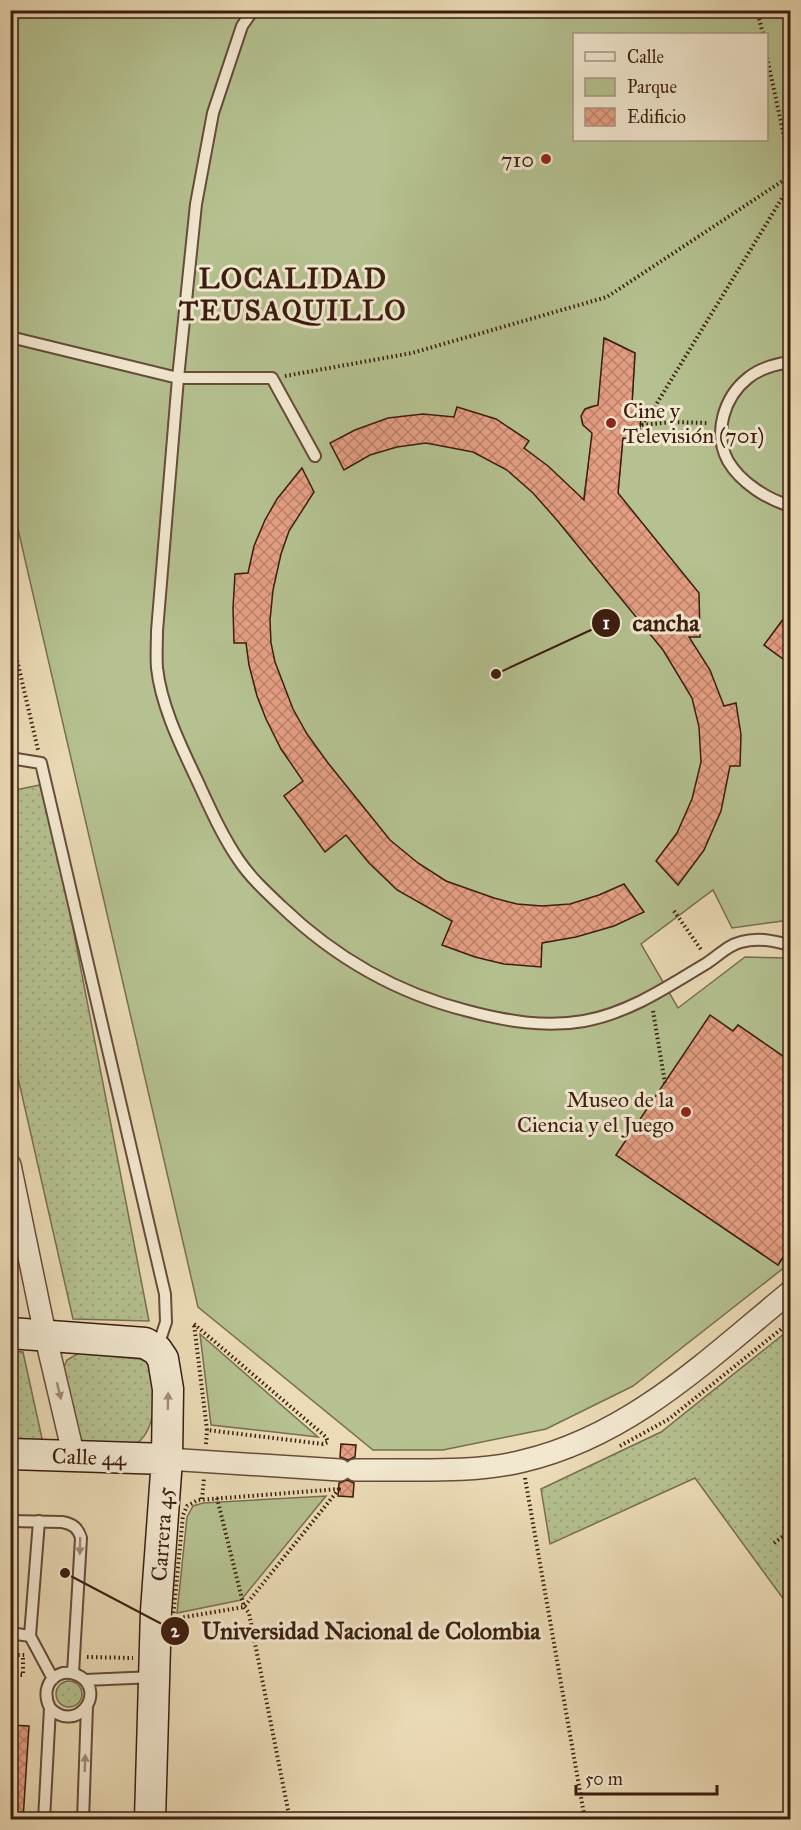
<svg xmlns="http://www.w3.org/2000/svg" width="801" height="1830" viewBox="0 0 801 1830" font-family="'IM FELL Great Primer',serif">
  <style>
    .grass { fill: url(#grass-dots); stroke: #786e50; stroke-width: 1.5 }
    .park { fill: #b5c190; stroke: #786e50; stroke-width: 1.5; fill-rule: evenodd }
    .building { fill: url(#building-cross-hatch); stroke: #3b1c0f; stroke-width: 1.5 }
    .lines { fill: none; stroke-linecap: round; stroke-linejoin: round }
    .lane-casing { stroke: #674c39; stroke-width: 14 }
    .street-casing { stroke: #674c39; stroke-width: 24 }
    .secondary-casing { stroke: #3b1c0f; stroke-width: 33 }
    .path { stroke: #3b1c0f; stroke-width: 4; stroke-dasharray: 1.5 3; stroke-linecap: butt }
    .lane { stroke: #f2e8d0; stroke-width: 10 }
    .street { stroke: #f2e8d0; stroke-width: 21 }
    .secondary { stroke: #f2e8d0; stroke-width: 30 }
    .oneway { fill: #a08c79 }
    .poi-dot { fill: #8f2418; stroke: #f2e8d0; stroke-width: 2 }
    .labels { text-anchor: middle; dominant-baseline: central; stroke-width: 6; stroke-linejoin: round; paint-order: stroke }
    .poi-label { font-size: 22px; fill: #3b1c0f; stroke: #f2e8d0; text-anchor: end }
    .street-label { font-size: 22px; fill: #3b1c0f; stroke: #f2e8d0 }
    .district-label { font-size: 28px; font-weight: bold; letter-spacing: 1.5px; fill: #3b1c0f; stroke: #f2e8d0 }
    .leader { fill: none; stroke: #3b1c0f; stroke-width: 2 }
    .callout-dot { fill: #3b1c0f; stroke: #f2e8d0; stroke-width: 2 }
    .mark-label { font-size: 18px; text-anchor: middle; font-weight: bold; fill: #fff }
    .callout-label { font-size: 24px; text-anchor: middle; font-weight: bold; fill: #3b1c0f; stroke: #f2e8d0; stroke-width: 6; stroke-linejoin: round; paint-order: stroke }
  </style>
  <defs>
    <pattern id="grass-dots" width="8" height="8" patternUnits="userSpaceOnUse" patternTransform="scale(1.5)"><rect width="8" height="8" fill="#b5c190"/><path d="M2 2h.1M6 6h.1" fill="none" stroke="#9da57b" stroke-width="1.8" stroke-linecap="round"/></pattern>
    <pattern id="building-cross-hatch" width="8" height="8" patternUnits="userSpaceOnUse" patternTransform="scale(1.5)"><rect width="8" height="8" fill="#e59f83"/><path d="M0 0l8 8M0 8l8-8" fill="none" stroke="#bb816a"/></pattern>
  </defs>
  <rect width="100%" height="100%" fill="#ebdbb6"/>
  <filter id="stains"><feTurbulence type="fractalNoise" baseFrequency=".00333" numOctaves="4"/><feColorMatrix values="0 0 0 0 .2 0 0 0 0 .09 0 0 0 0 .02 0 0 0 .5 -.17"/></filter>
  <radialGradient id="worn" r=".72"><stop offset=".6" stop-color="#630" stop-opacity="0"/><stop offset="1" stop-color="#630" stop-opacity=".3"/></radialGradient>
  <path class="grass" d="M 45,784 L 149,1321 L 73,1319 L 11,1047 L 10,791 Z
    M 790,1329 L 790,1608 L 695,1478 L 550,1544 L 541,1489 L 661,1432 Z
    M 11,1351 L 23,1352 L 43,1443 L 11,1442 Z
    M 79,1353 L 140,1359 L 151,1364 C 158,1383 157,1436 133,1445 C 122,1449 94,1448 81,1449 L 63,1369 L 67,1360 Z
    M56 1694a13 13 0 1 1 26 0a13 13 0 1 1-26 0Z"/>
  <path class="park" d="M 10,11 L 790,11 L 790,610 L 764,645 L 790,664 L 790,920 L 732,928 L 713,890 L 641,944 L 678,1008 L 745,957 L 790,958 L 790,1061 L 738,1025 L 733,1031 L 710,1016 L 616,1155 L 778,1265 L 790,1247 L 790,1263 L 633,1386 L 546,1429 L 443,1450 L 373,1450 L 198,1307 L 11,499 ZM 574,34 L 766,34 L 766,140 L 574,140 ZM 605,338 L 635,353 L 632,404 L 642,405 L 639,439 L 623,438 L 618,493 L 583,503 L 593,431 L 583,425 C 579,414 585,405 598,406 Z
    M 200,1334 L 318,1437 L 211,1425 Z
    M 326,1496 L 241,1600 L 177,1613 L 187,1517 L 193,1506 L 203,1503 Z"/>
  <path class="building" d="M 604,338 L 635,353 L 632,404 L 642,405 L 639,440 L 623,438 L 618,493 L 699,593 L 700,637 L 689,637 L 710,670 L 724,706 L 736,703 L 741,735 L 740,766 L 730,766 L 721,811 L 704,850 L 678,885 L 656,861 L 677,833 L 692,799 L 701,762 L 699,727 L 692,698 L 663,650 L 556,519 L 533,493 L 507,470 L 473,452 L 426,443 L 397,447 L 370,455 L 344,470 L 330,443 L 355,430 L 388,418 L 423,414 L 454,417 L 457,407 L 496,419 L 529,441 L 524,448 L 548,466 L 584,500 L 592,433 L 583,425 L 581,416 L 585,409 L 598,405 Z
    M 302,468 L 314,492 L 289,531 L 281,554 L 273,590 L 270,620 L 271,643 L 275,662 L 293,709 L 307,734 L 328,763 L 390,840 L 418,863 L 446,881 L 494,898 L 517,904 L 542,906 L 570,904 L 599,895 L 624,884 L 644,912 L 614,926 L 576,937 L 542,943 L 541,967 L 504,964 L 475,957 L 442,945 L 452,921 L 397,890 L 369,863 L 346,835 L 325,852 L 284,796 L 303,781 L 281,749 L 266,719 L 257,696 L 249,665 L 246,643 L 234,643 L 233,608 L 235,574 L 248,573 L 254,546 L 265,520 L 277,499 Z
    M 790,610 L 790,664 L 764,645 Z
    M 710,1015 L 733,1031 L 738,1025 L 790,1061 L 790,1247 L 778,1265 L 616,1155 Z
    M 341,1444 L 356,1445 L 355,1457 L 348,1460 L 340,1457 Z
    M 347,1480 L 354,1483 L 353,1497 L 338,1496 L 339,1483 Z
    M 10,1725 L 29,1726 L 23,1820 L 10,1820 Z"/>
  <g class="lines">
    <g class="lane-casing">
      <path id="lane" d="M 253,10 L 242,26 L 213,113 L 196,204 L 178,378 L 157,631 C 157,643 156,656 157,668 C 161,705 180,744 196,778 C 209,806 221,834 238,859 C 250,877 265,891 281,906 C 334,957 396,993 468,1011 C 506,1021 545,1028 584,1021 C 629,1013 669,986 707,963 C 718,956 728,945 741,942 C 758,937 774,941 790,945
        M 10,337 L 178,378 L 272,378 L 315,456
        M 790,362 C 776,364 759,369 748,378 C 724,397 713,433 728,461 C 741,483 767,499 790,506
        M 10,758 L 41,763 L 165,1294 L 166,1322 L 157,1349
        M 10,1521 L 62,1522 C 73,1524 78,1528 81,1538 L 73,1673
        M 39,1521 L 30,1636 L 53,1679
        M 10,1633 L 30,1636
        M 85,1680 L 154,1677
        M 44,1820 L 50,1708 C 43,1694 46,1678 63,1673 C 69,1672 75,1673 81,1677 C 106,1694 76,1734 50,1708
        M 83,1820 L 87,1706"/>
    </g>
    <g class="street-casing">
      <path id="street" d="M 10,1165 L 45,1334 L 74,1457
        M 167,1459 L 340,1470
        M 355,1470 C 407,1469 472,1474 523,1461 C 630,1436 708,1359 790,1292"/>
    </g>
    <g class="secondary-casing">
      <path id="secondary" d="M 10,1333 L 145,1343 L 157,1350 L 163,1359 L 168,1389 L 167,1459 L 156,1611 L 150,1820
        M 10,1454 L 167,1459"/>
    </g>
    <path class="path" d="M 757,10 L 763,34
      M 766,53 L 790,164
      M 285,376 L 412,353 L 607,297 L 790,176
      M 641,425 L 651,413 L 790,185
      M 642,425 L 673,422 L 709,423
      M 10,630 L 38,750
      M 674,911 L 702,951
      M 653,1011 L 665,1083
      M 194,1324 L 326,1437 L 328,1442 L 323,1444 L 207,1430 Z
      M 206,1444 L 207,1430
      M 620,1446 L 669,1419 L 790,1322
      M 525,1478 L 585,1820
      M 339,1489 L 244,1607 L 173,1619 L 183,1515 L 187,1506 L 198,1500 Z
      M 217,1498 L 244,1607 L 249,1613 L 290,1820
      M 202,1499 L 204,1478
      M 774,1543 L 790,1531
      M 10,1652 L 15,1655 L 25,1655
      M 87,1657 L 133,1658
      M 16,1675 L 23,1675 L 23,1655"/>
    <use href="#lane" class="lane"/>
    <use href="#street" class="street"/>
    <use href="#secondary" class="secondary"/>
  </g>
  <defs><path id="oneway-solid" d="M-6-.8H1V-3.2L6.5 0L1 3.2V.8H-6Z" transform="scale(1.5)"/></defs>
  <g class="oneway">
    <use href="#oneway-solid" transform="translate(59 1391) rotate(76)"/>
    <use href="#oneway-solid" transform="translate(168 1401) rotate(-89)"/>
    <use href="#oneway-solid" transform="translate(80 1546) rotate(91)"/>
    <use href="#oneway-solid" transform="translate(85 1763) rotate(-88)"/>
  </g>
  <g class="poi-dot">
    <circle cx="546" cy="159" r="6"/>
    <circle cx="611" cy="423" r="6"/>
    <circle cx="686" cy="1112" r="6"/>
  </g>
  <g class="labels">
    <g class="poi-label">
      <text x="534" y="159">710</text>
      <text x="623" y="410" text-anchor="start">Cine y<tspan x="623" dy="25">Televisión (701)</tspan></text>
      <text x="674" y="1099">Museo de la<tspan x="674" dy="25">Ciencia y el Juego</tspan></text>
    </g>
    <g class="street-label">
      <text transform="translate(89 1457) rotate(2)">Calle 44</text>
      <text transform="translate(162 1534) rotate(-86)">Carrera 45</text>
    </g>
    <g class="district-label">
      <text x="293" y="278">LOCALIDAD<tspan x="293" dy="32">TEUSAQUILLO</tspan></text>
    </g>
  </g>
  <path class="leader" d="M496 674L606 623M65 1573L175 1631"/>
  <g class="callout-dot">
    <circle cx="496" cy="674" r="6"/>
    <circle cx="65" cy="1573" r="6"/>
    <circle cx="606" cy="623" r="15"/>
    <circle cx="175" cy="1631" r="15"/>
  </g>
  <g class="mark-label">
    <text x="606" y="629">1</text>
    <text x="175" y="1637">2</text>
  </g>
  <g class="callout-label">
    <text x="666" y="631">cancha</text>
    <text x="371" y="1639">Universidad Nacional de Colombia</text>
  </g>
  <rect width="801" height="1830" fill="none" stroke="#ebdbb6" stroke-width="36"/>
  <rect x="12" y="12" width="777" height="1806" fill="none" stroke="#3b1c0f" stroke-width="3"/>
  <rect x="18" y="18" width="765" height="1794" fill="none" stroke="#3b1c0f" stroke-width="1.5"/>
  <rect x="573" y="33" width="195" height="108" fill="#f2e8d0" stroke="#a99683" stroke-width="1.5"/>
  <rect x="585" y="52" width="30" height="9" fill="#f2e8d0" stroke="#a99683" stroke-width="1.5"/>
  <text x="627" y="63" font-size="18" fill="#3b1c0f">Calle</text>
  <rect x="585" y="78" width="30" height="18" fill="#b5c190" stroke="#a99683" stroke-width="1.5"/>
  <text x="627" y="93" font-size="18" fill="#3b1c0f">Parque</text>
  <rect x="585" y="108" width="30" height="18" fill="url(#building-cross-hatch)" stroke="#a99683" stroke-width="1.5"/>
  <text x="627" y="123" font-size="18" fill="#3b1c0f">Edificio</text>
  <path d="M576 1785v9h141v-9" fill="none" stroke="#3b1c0f" stroke-width="3"/>
  <text x="585" y="1785" font-size="18" fill="#3b1c0f" stroke="#f2e8d0" stroke-width="4.5" paint-order="stroke">50 m</text>
  <rect width="100%" height="100%" filter="url(#stains)"/>
  <rect width="100%" height="100%" fill="url(#worn)"/>
</svg>
